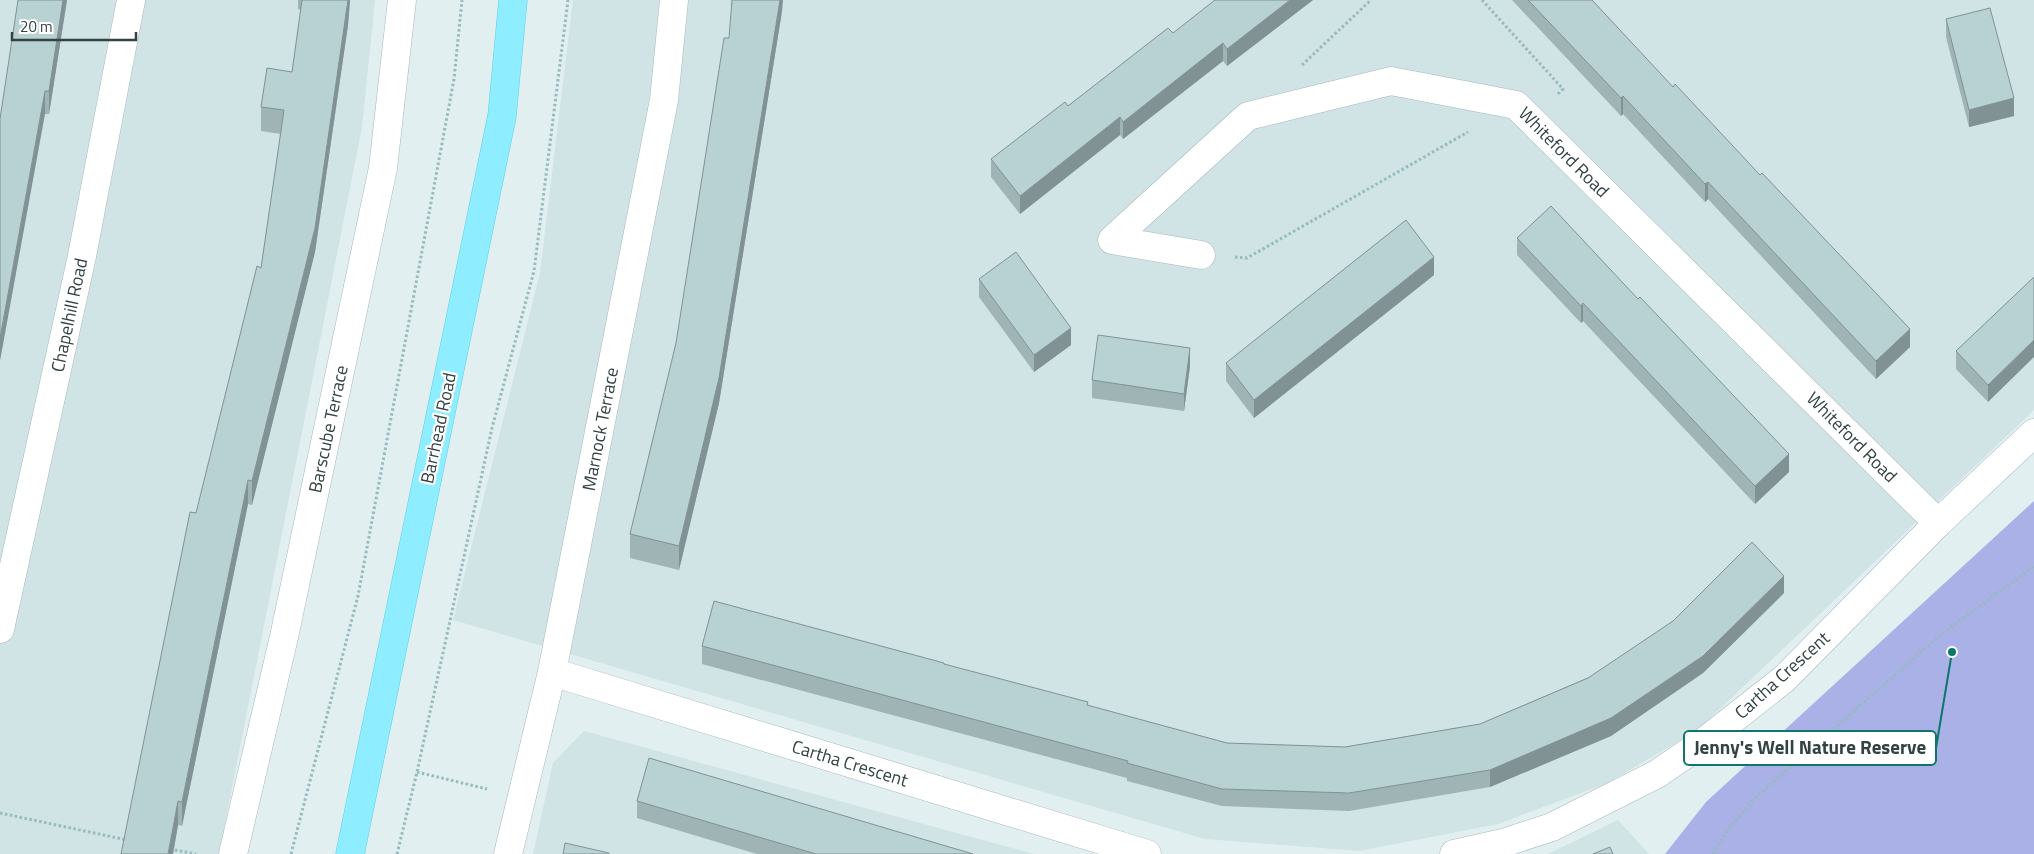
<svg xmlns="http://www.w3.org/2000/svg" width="2034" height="854" viewBox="0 0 2034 854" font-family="'Titillium Web',sans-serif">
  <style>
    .residential { fill: #d0e3e5 }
    .green { fill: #aab1e6 }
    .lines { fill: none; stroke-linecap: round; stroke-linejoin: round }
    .street-casing { stroke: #a5babc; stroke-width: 29 }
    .primary-casing { stroke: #5ed1e3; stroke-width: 29 }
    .path { stroke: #96bbbe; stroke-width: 3; stroke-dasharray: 2.5 2.5; stroke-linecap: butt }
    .street { stroke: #fff; stroke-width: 28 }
    .primary { stroke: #8eedfe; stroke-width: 28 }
    .wall { fill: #9eb4b5 }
    .shaded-wall { fill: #819294 }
    .building { fill: #b8d1d3; stroke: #819294 }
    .labels { text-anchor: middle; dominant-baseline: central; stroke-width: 4.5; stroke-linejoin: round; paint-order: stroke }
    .street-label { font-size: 18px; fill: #334242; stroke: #fff }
    .leader { fill: none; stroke: #0f766e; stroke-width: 2 }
    .callout-dot { fill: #0f766e; stroke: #fff; stroke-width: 2 }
    .callout { fill: #fff; stroke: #0f766e; stroke-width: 2 }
    .callout-label { font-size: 19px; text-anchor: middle; font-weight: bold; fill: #334242 }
  </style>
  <rect width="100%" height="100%" fill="#e2eff1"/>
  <path class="residential" d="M 0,0 L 375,0 L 362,127 L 219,854 L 0,854 Z
    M 573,0 L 2034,0 L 2034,410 L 1699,729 L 1608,783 L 1498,824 L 1359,851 L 1205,839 L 453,620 L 540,273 Z
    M 584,731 L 1034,854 L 533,854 L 553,763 Z
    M 1618,820 L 1649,854 L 1548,854 Z"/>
  <path class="green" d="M 2034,501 L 2034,854 L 1665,854 L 1706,802 Z"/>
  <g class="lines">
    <g class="street-casing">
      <path id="street" d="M 1201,255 L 1112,240 L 1248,116 L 1391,81 L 1516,105 L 1938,523
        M 0,629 L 82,256 L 131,0
        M 552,672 L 1147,854
        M 233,854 L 284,637 L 383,168 L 402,0
        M 508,854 L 552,672 L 664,100 L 674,0
        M 1454,854 L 1503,843 L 1552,827 L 1657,774 L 1705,741 L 1784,679 L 1938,523 L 2034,433"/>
    </g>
    <g class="primary-casing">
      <path id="primary" d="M 350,854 L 502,116 L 513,0"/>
    </g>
    <path class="path" d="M 1482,0 L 1563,89 L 1557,95
      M 1302,65 L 1371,0
      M 1235,257 L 1247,258 L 1468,132
      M 417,772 L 487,789
      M 0,813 L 127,840
      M 170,849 L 196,854
      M 291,854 L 358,596 L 454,79 L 462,0
      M 397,854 L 417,772 L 492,428 L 534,271 L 568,0
      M 1713,854 L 1727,831 L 1756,797 L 1938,637 L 2034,566"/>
    <use href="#street" class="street"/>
    <use href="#primary" class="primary"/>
  </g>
  <path class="wall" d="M 18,0 L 67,0 L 49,114 L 45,114 Z
    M 298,0 L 350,0 L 348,25 L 315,252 L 252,505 L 248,504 L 182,826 L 178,825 L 173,854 L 196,513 L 261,268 L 281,134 L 261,131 L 261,107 L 292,72 L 301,10 L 298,9 Z
    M 1313,0 L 1227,66 L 1223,61 L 1123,139 L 1120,135 L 1020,214 L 991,177 L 991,159 L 1173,33 Z
    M 1512,0 L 1592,0 L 1910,347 L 1876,379 L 1708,199 L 1705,202 L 1623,114 L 1621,116 Z
    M 782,11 L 719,403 L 679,570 L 630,558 L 630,534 L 676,343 Z
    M 1946,19 L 2014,116 L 1969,127 L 1946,37 Z
    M 1517,238 L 1789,472 L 1755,504 L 1583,321 L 1581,323 L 1517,255 Z
    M 1434,275 L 1254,418 L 1226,381 L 1226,363 Z
    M 2034,277 L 1988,402 L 1956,369 L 1956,351 Z
    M 979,279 L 1071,345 L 1034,372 L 979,297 Z
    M 1190,366 L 1184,411 L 1092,398 L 1092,380 Z
    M 1784,593 L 1703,673 L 1611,736 L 1490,787 L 1349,811 L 1222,806 L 1127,781 L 1127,778 L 702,664 L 702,646 L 944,664 L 1088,706 L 1227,743 L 1345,747 L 1480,724 Z
    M 637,801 L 973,854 L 757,854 L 637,818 Z"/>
  <path class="shaded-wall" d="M 63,0 L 67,0 L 49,114 L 49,91 Z
    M 348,0 L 350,0 L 348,25 L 315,252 L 252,505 L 252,481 Z
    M 780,0 L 783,0 L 782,11 L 719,403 L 679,570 L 679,546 Z
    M 1290,0 L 1313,0 L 1227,66 L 1227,49 Z
    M 1223,43 L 1223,61 L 1123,139 L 1123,122 Z
    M 45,91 L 45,114 L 0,361 L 0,338 Z
    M 1623,96 L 1623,114 L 1621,116 L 1621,98 Z
    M 2014,98 L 2014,116 L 1969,127 L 1969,110 Z
    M 1120,117 L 1120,135 L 1020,214 L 1020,196 Z
    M 1708,182 L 1708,199 L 1705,202 L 1705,184 Z
    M 1434,257 L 1434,275 L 1254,418 L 1254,400 Z
    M 1583,303 L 1583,321 L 1581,323 L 1581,306 Z
    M 1071,328 L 1071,345 L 1034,372 L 1034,355 Z
    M 1910,329 L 1910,347 L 1876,379 L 1876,361 Z
    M 2034,340 L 2034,357 L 1988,402 L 1988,385 Z
    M 1190,348 L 1190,366 L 1184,411 L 1184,394 Z
    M 1789,454 L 1789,472 L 1755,504 L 1755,486 Z
    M 248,480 L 248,504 L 182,826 L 182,802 Z
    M 1784,576 L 1784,593 L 1703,673 L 1611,736 L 1490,787 L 1490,770 Z
    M 178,801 L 178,825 L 173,854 L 168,854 Z"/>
  <path class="building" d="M 18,0 L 63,0 L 49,91 L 45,91 L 0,338 L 0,119 Z
    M 302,0 L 348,0 L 315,228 L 252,481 L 248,480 L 182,802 L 178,801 L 168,854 L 121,854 L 190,512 L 196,513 L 257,266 L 261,268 L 284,110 L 261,107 L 267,68 L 292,72 Z
    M 732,0 L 780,0 L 719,378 L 679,546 L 630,534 L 676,343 L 724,38 L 729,38 Z
    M 1215,0 L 1290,0 L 1227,49 L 1223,43 L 1123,122 L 1120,117 L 1020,196 L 991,159 L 1065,102 L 1068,106 L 1168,28 L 1173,33 Z
    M 1528,0 L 1592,0 L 1673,87 L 1675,84 L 1760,175 L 1762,173 L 1910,329 L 1876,361 L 1708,182 L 1705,184 L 1623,96 L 1621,98 Z
    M 1990,8 L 2014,98 L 1969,110 L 1946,19 Z
    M 1551,206 L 1638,299 L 1640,297 L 1789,454 L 1755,486 L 1583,303 L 1581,306 L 1517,238 Z
    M 1406,220 L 1434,257 L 1254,400 L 1226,363 Z
    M 1016,252 L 1071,328 L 1034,355 L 979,279 Z
    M 2034,277 L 2034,340 L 1988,385 L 1956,351 Z
    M 1098,335 L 1190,348 L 1184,394 L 1092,380 Z
    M 1752,542 L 1784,576 L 1703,656 L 1611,718 L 1490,770 L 1349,793 L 1222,789 L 1127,763 L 1128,761 L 702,646 L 714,601 L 944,663 L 944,664 L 1088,702 L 1087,705 L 1227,743 L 1345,747 L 1480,724 L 1588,678 L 1673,621 Z
    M 649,758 L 973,854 L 816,854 L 637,801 Z
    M 565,843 L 609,853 L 609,854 L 563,854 Z
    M 1610,847 L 1613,854 L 1593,854 Z"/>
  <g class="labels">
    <g class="street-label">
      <text transform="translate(1564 152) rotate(45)">Whiteford Road</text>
      <text transform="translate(69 315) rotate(-78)">Chapelhill Road</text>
      <text transform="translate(438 428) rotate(-78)">Barrhead Road</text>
      <text transform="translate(328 429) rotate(-78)">Barscube Terrace</text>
      <text transform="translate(600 429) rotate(-79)">Marnock Terrace</text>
      <text transform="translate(1852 437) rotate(45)">Whiteford Road</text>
      <text transform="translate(1782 675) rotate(-42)">Cartha Crescent</text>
      <text transform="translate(850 763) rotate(17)">Cartha Crescent</text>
    </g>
  </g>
  <path class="leader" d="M1952 652L1936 748"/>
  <circle class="callout-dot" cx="1952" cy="652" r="5"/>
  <rect class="callout" x="1684" y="731" width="252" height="34" rx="5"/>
  <g class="callout-label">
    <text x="1810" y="754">Jenny's Well Nature Reserve</text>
  </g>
  <path d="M12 32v8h124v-8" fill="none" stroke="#334242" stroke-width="2.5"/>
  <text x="20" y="32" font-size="15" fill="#334242" stroke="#ffffff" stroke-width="4" paint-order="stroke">20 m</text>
</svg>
